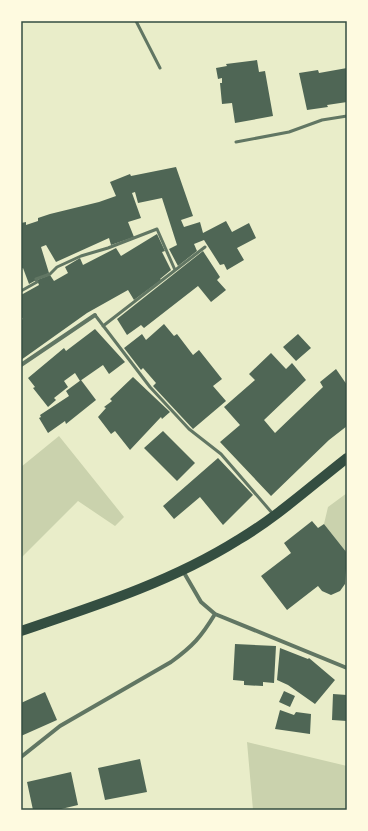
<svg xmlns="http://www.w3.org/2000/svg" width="368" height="831" viewBox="0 0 368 831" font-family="'Sofia Sans Condensed',sans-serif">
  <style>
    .green { fill: #cad2ad }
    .building { fill: #4f6655 }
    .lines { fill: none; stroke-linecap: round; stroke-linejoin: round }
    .service { stroke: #617663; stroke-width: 3 }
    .minor { stroke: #617663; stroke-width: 4 }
    .primary { stroke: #344e41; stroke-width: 10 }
    .neatline { fill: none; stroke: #344e41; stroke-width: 1.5 }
  </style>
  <rect width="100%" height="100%" fill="#e9edc9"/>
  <path class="green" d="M 59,436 L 124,517 L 115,526 L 78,501 L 21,558 L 21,467 Z
    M 347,493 L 347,553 L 324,524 L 328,507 Z
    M 247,742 L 347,766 L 347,810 L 253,810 Z"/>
  <path class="building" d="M 257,60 L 259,72 L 265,71 L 273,116 L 235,123 L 232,103 L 222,104 L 220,83 L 222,83 L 222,78 L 218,79 L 216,68 L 227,66 L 226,64 Z
    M 347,68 L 347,102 L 327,105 L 328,107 L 307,110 L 299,73 L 318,70 L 319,73 Z
    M 176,167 L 193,216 L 181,220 L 184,227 L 200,222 L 203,233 L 226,221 L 232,232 L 249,223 L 256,238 L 237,248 L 244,260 L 227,270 L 224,264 L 220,265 L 204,240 L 194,244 L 197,251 L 178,266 L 169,249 L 177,245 L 162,198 L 138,203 L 135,192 L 132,193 L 141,218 L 128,222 L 134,237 L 111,245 L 109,238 L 56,262 L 46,245 L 41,247 L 49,273 L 29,284 L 23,268 L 21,269 L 21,223 L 26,222 L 26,225 L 38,221 L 38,218 L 50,214 L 99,202 L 116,196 L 110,182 L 130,174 L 131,176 Z
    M 157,234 L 165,251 L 162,252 L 171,270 L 160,279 L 161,280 L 134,300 L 128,290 L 87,313 L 21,360 L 21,320 L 23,319 L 21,316 L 21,295 L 39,285 L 37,280 L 50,275 L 54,281 L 68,273 L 65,267 L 80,258 L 83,265 L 116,248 L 121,256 Z
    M 203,251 L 220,277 L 217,280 L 226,290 L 211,302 L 198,286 L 144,328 L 141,325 L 127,335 L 117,319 Z
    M 164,324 L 174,336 L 177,334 L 193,355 L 199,350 L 222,379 L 213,386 L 226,401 L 193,429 L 153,386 L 156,383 L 143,368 L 141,370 L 124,348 L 142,334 L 146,340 Z
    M 95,329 L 125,362 L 109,374 L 103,365 L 80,381 L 75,373 L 64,381 L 68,387 L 54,398 L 56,400 L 48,407 L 33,388 L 35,387 L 28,378 L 64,348 L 66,351 Z
    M 298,334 L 311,348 L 296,361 L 283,347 Z
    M 271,353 L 286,369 L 292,363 L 306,380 L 264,420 L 275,433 L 323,387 L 320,382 L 336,369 L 347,385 L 347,426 L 329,440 L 271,496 L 220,442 L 240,425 L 224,407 L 255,380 L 249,374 Z
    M 133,377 L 170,412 L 162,419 L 161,417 L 130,450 L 115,431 L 111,434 L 98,417 L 106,408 L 104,407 L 112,401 L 110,399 Z
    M 81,380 L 96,400 L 66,424 L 65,421 L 48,433 L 39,418 L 41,417 L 40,415 L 69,396 L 66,391 Z
    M 163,431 L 195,463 L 177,481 L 144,448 Z
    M 218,458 L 253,495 L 223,525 L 200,497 L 174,519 L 163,506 Z
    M 312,521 L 318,528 L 324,524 L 347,553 L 345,584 L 340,591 L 331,595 L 322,591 L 318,586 L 287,610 L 261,576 L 291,553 L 284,543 Z
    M 235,644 L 276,646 L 274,683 L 263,682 L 263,686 L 244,685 L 244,681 L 233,680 Z
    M 280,648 L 308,659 L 309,658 L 335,680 L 315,704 L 288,685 L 277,680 Z
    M 284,691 L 295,696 L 290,707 L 279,702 Z
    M 45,692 L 57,720 L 21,736 L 21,703 Z
    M 333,694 L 347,695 L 347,721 L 332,720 Z
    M 280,710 L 294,715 L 296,712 L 311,714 L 310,734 L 275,729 Z
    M 140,759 L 147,792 L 105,800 L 98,768 Z
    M 71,772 L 78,805 L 57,810 L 33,810 L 27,782 Z"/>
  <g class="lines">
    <path class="service" d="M 136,21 L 160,68
      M 236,142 L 289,132 L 322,120 L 347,116
      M 21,291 L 37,282 L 36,279 L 50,274 L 57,267 L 81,256 L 108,248 L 157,229 L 175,270
      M 95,315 L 150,387 L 189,429 L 221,454 L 273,514
      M 103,326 L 205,247"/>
    <path class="minor" d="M 21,365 L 95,315
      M 183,571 L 201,602 L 215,614 L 347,668
      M 21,757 L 60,726 L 171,662 C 193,646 201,637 215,614"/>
    <path class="primary" d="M 21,631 C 95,606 171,582 238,540 C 277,517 311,486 347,458"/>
  </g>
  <rect width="368" height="831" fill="none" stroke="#fefae0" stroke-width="44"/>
  <rect x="22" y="22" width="324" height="787" class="neatline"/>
</svg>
